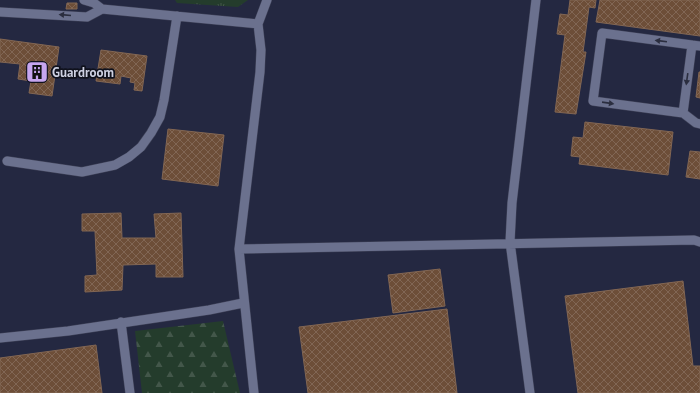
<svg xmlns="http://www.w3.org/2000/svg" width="700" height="393" viewBox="0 0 700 393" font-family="'PT Sans',sans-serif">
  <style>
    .grass { fill: url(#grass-tufts) }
    .forest { fill: url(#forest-firs) }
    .building { fill: url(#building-cross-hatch); stroke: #826653 }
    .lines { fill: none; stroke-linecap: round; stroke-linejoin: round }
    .lane-casing { stroke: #3f4258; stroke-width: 10 }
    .lane { stroke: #6b718e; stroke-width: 9 }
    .oneway { fill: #2b2e3f }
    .labels { text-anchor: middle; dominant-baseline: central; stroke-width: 3.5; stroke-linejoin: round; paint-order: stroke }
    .poi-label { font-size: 13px; font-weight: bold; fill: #ced1e2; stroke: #10121d; text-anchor: start }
  </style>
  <defs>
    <pattern id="grass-tufts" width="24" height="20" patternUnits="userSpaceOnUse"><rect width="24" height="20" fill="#243c2c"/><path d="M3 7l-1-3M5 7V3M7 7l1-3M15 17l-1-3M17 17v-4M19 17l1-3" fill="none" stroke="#43574a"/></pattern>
    <pattern id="forest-firs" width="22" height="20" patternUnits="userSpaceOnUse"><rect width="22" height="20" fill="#243c2c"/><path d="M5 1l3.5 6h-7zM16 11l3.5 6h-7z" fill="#43574a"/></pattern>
    <pattern id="building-cross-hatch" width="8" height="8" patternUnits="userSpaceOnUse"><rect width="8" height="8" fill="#6d4e38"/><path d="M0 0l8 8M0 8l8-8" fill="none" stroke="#816654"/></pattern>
  </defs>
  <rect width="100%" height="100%" fill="#242841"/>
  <path class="grass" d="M 175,0 L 248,0 L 238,7 L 177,3 Z"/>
  <path class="forest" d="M 223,321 L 240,393 L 142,393 L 135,331 Z"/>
  <path class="building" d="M 570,0 L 596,0 L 595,8 L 589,7 L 583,52 L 586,52 L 576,114 L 555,112 L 565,35 L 557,34 L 560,14 L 568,15 Z
    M 600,0 L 700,0 L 700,36 L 596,22 Z
    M 67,3 L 77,3 L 77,9 L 66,9 Z
    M 0,39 L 59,47 L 52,96 L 29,93 L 31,81 L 18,79 L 20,64 L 0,62 Z
    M 101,50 L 147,56 L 142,91 L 134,90 L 135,83 L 130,82 L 131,78 L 121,76 L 120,84 L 96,81 Z
    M 699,72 L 700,72 L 700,98 L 696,97 Z
    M 585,122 L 673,132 L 668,175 L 579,164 L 580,157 L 571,156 L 573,137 L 583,138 Z
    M 168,129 L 224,135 L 218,186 L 162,179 Z
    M 690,151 L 700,152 L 700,179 L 686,177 Z
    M 121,213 L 122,238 L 156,238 L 154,214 L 181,213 L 183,277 L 156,277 L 156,264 L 123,265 L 122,290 L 85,292 L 85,276 L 97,275 L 95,231 L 82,231 L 82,214 Z
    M 440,269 L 445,306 L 393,313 L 388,275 Z
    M 683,281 L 693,366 L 700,366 L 700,393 L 578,393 L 565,296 Z
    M 447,309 L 457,393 L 308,393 L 299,327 Z
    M 96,345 L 102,393 L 0,393 L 0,358 Z"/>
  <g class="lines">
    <g class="lane-casing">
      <path id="lane" d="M 84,0 L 94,3 L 102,9
        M 0,12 L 87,17 L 102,9 L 258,24 L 261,50 L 260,72 L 239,249 L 694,240 L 700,242
        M 258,24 L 267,0
        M 700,46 L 602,33 L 593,101 L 683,113 L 696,123 L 700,124
        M 683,113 L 692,45
        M 7,161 L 82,172 L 115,165 L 129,157 L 141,147 L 151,133 L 160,117 L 164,100 L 177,16
        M 239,249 L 254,393
        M 121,322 L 130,393
        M 0,338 L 68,331 L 209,310 L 243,303
        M 530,393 L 510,242 L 512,203 L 536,0"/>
    </g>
    <use href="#lane" class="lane"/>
  </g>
  <defs><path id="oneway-solid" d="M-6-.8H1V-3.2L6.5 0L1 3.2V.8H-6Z"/></defs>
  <g class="oneway">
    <use href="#oneway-solid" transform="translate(65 15) rotate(-175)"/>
    <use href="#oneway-solid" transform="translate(661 41) rotate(-173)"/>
    <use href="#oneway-solid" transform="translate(687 79) rotate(98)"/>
    <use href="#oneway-solid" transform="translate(608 103) rotate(8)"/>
  </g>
  <defs>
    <g id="building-square" transform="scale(1.15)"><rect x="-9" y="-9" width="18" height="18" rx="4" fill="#c7a6ef" stroke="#10121d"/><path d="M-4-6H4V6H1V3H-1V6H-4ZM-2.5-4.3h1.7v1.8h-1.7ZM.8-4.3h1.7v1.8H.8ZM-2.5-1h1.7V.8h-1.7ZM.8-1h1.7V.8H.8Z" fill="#111"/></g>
  </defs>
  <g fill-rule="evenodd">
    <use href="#building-square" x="37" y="72"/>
  </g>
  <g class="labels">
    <g class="poi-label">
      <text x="52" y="72">Guardroom</text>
    </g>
  </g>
</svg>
